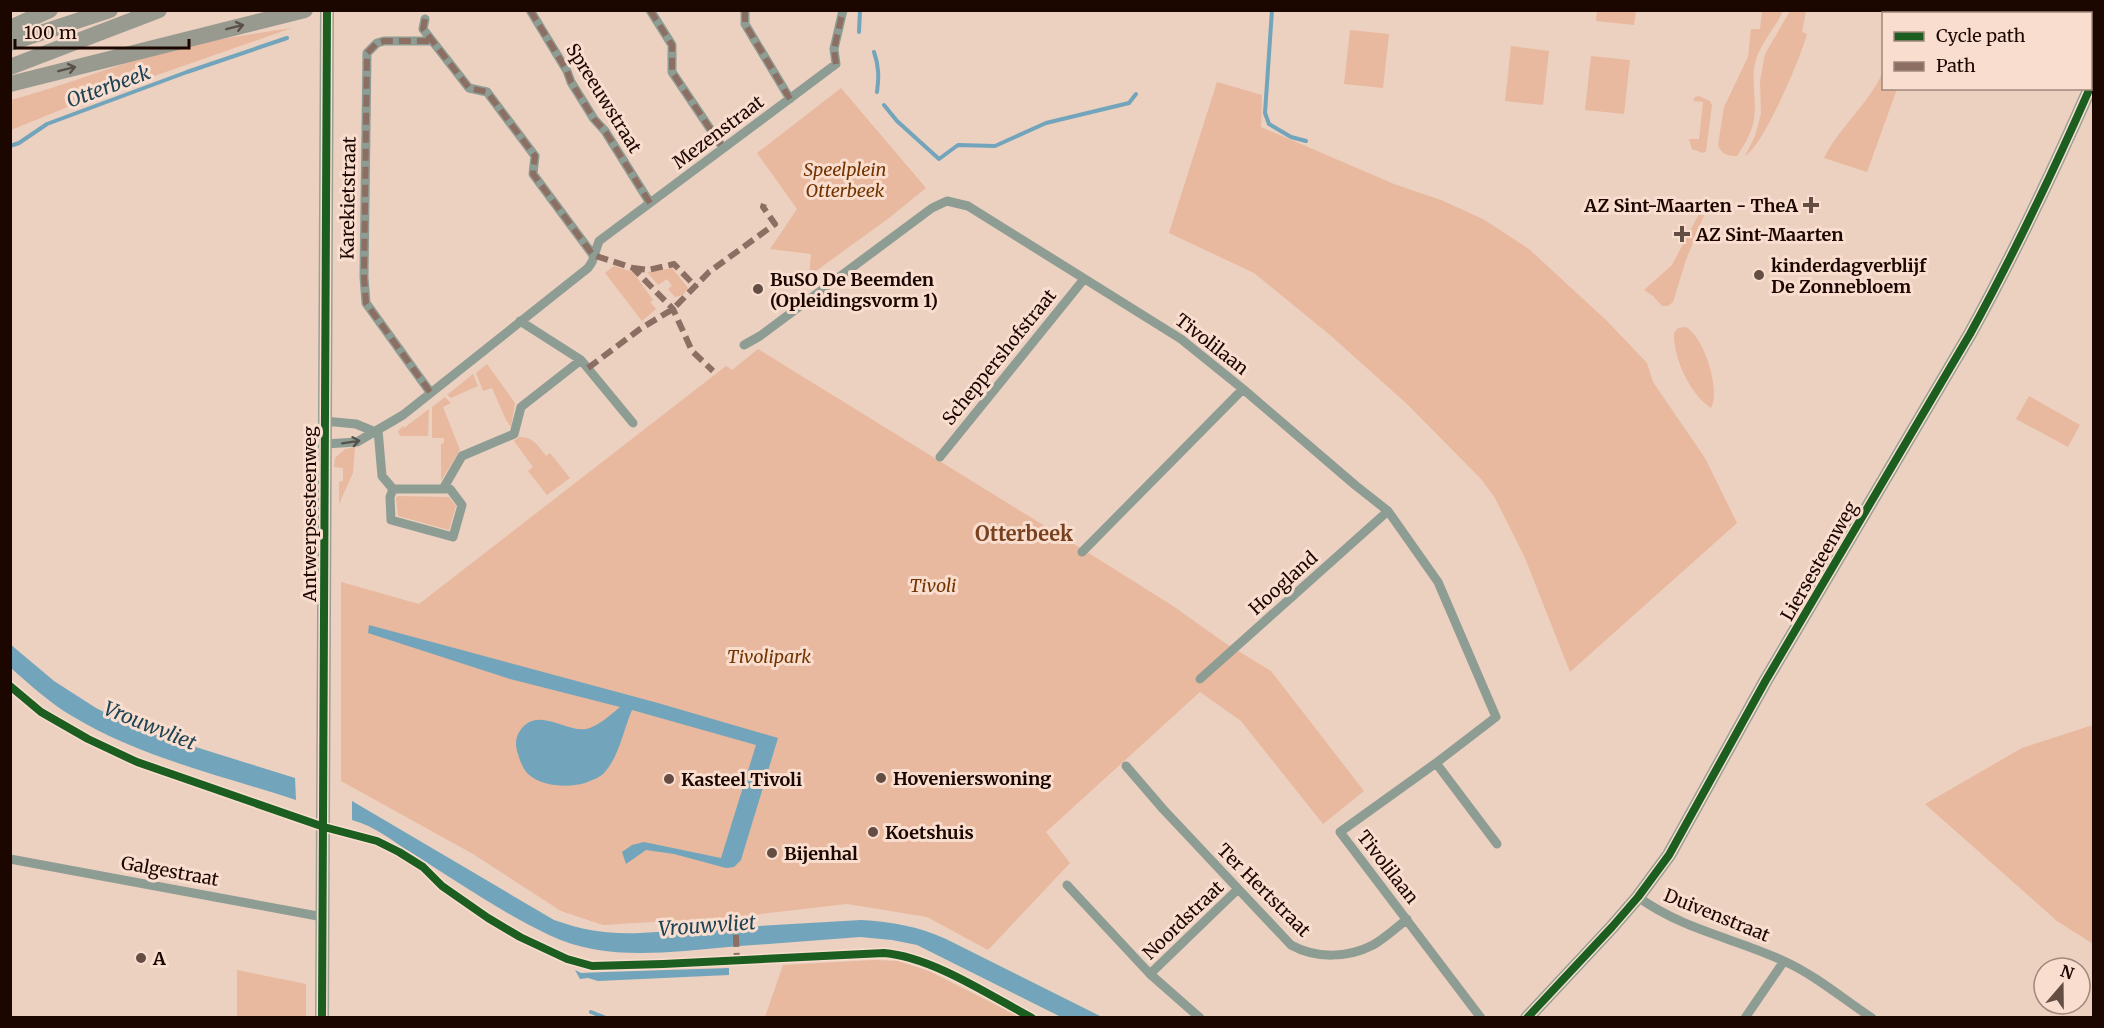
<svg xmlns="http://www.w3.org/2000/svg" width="2104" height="1028" viewBox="0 0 2104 1028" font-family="Merriweather,serif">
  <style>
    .green { fill: #e8b99e }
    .water { fill: #72a5bb }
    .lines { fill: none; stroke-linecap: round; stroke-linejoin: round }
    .stream { stroke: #72a5bb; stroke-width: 4 }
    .street { stroke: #8e9d94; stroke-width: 9 }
    .secondary { stroke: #99a195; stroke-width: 14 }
    .highway { stroke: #989a90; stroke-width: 16 }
    .quiet { stroke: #8d6e63; stroke-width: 6; stroke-dasharray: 12 6; stroke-linecap: butt }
    .cycleway-casing { stroke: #f9decf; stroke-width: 11 }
    .cycleway { stroke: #1b5e20; stroke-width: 8 }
    .oneway { stroke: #5a5048 }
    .oneway2 { stroke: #54524a }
    .poi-dot { fill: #644d43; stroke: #f9decf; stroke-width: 2 }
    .labels { text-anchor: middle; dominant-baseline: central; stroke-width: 6; stroke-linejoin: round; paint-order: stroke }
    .street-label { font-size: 18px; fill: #1b0600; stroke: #f9decf }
    .park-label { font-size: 18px; font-style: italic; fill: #723401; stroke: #f9decf }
    .poi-label { font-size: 18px; font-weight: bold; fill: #1b0600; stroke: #f9decf; text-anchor: start }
    .water-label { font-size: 20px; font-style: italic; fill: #1d4354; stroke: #f9decf }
    .neighbourhood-label { font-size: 20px; font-weight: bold; fill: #78411f; stroke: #f9decf }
  </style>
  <rect width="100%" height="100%" fill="#ecd0c0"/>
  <path class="green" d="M 1597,11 L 1636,11 L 1634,25 L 1596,21 Z
    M 1762,11 L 1783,11 C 1775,29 1760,43 1755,63 C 1751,82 1757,100 1754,119 C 1752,133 1744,145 1737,156 C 1728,156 1721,154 1718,145 L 1724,107 L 1748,57 L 1751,29 L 1760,29 Z
    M 1790,11 L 1806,11 L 1802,32 L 1807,34 C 1801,57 1764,145 1745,156 L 1755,136 L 1761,114 L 1760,81 L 1765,54 Z
    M 292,28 L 80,102 L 11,130 L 11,100 C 60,87 107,68 156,54 C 200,41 246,35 292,28 Z
    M 1350,30 L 1389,34 L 1383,88 L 1344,84 Z
    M 1511,46 L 1549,51 L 1543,105 L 1505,101 Z
    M 1591,56 L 1630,60 L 1624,114 L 1585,110 Z
    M 1883,72 L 1884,88 L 1897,89 L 1867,172 L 1824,158 C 1840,126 1868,105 1883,72 Z
    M 1217,82 L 1262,95 L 1261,127 L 1394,184 L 1441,200 L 1483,219 L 1529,249 L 1607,321 L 1647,363 L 1653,382 L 1705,458 L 1737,523 L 1570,672 L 1525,558 L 1495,498 L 1481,479 L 1407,404 L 1330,335 L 1254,273 L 1169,233 Z
    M 841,88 L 926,188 L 889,218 L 809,276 L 811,254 L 770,249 L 797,209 L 757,153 Z
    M 1699,96 L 1710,101 L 1712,105 L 1706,151 L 1703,153 L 1692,149 L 1689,139 L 1699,139 L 1703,102 L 1693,101 L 1695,97 Z
    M 1699,214 L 1704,215 L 1686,260 L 1673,302 L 1668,306 L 1662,306 L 1653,296 L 1644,290 L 1672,265 Z
    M 614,266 L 633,272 L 653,300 L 650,302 L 656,309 L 642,321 L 605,273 Z
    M 672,268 L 688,288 L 683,295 L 675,297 L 668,289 L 672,286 L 667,279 L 658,285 L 647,272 Z
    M 1686,327 C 1704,337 1721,390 1711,408 C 1690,395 1673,357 1674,333 L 1678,328 Z
    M 758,349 L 1103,562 L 1173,606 L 1225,643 L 1271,671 L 1364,791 L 1323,824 L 1241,721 L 1200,692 L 1046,832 L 1070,863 L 988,950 L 927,917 L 847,904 L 735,917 L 603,925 L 561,911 L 473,854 L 341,781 L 341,582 L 419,604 L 726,366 L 732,370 Z
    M 487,364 L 515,403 L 511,427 L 506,420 L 492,388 L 483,391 L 476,373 Z
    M 473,374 L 478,386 L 451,398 L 447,395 Z
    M 2029,396 L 2080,425 L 2068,447 L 2016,419 Z
    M 445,397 L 451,403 L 443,407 L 460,450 L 441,481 L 441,444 L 444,443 L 444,438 L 432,438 L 432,407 Z
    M 429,409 L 428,436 L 400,436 L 398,431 L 403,426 L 404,428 Z
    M 519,437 C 533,436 538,446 546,456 L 550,453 L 570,478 L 547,495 L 528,471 L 533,467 L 514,441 Z
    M 355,447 L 353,473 L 339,504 L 339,482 L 343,481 L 343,468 L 334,467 L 335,458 L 345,449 Z
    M 398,496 L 449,497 L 456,506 L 449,530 L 398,516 L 396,498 Z
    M 2093,725 L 2094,725 L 2093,944 L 2057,921 L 1925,804 L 2022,748 Z
    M 874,960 L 898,961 L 929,971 L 1020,1017 L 765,1017 L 783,965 Z
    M 237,970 L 306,984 L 306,1017 L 237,1017 Z"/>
  <path class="water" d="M 369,625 L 658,703 L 778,738 L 741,860 L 734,867 L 726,868 L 674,854 L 646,850 L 626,864 L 622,852 L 632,845 L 644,842 L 721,858 L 756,745 L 632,710 C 623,731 620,754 605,772 C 600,778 592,780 585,783 C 567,788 543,787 528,774 C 523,769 520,761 518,754 C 514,743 516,733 525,725 C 542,710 567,732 586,729 C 597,727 612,714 620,707 L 510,679 L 368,633 Z
    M 10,644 L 54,681 L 96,708 L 114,717 L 157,735 L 295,778 L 296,800 C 223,776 139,757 72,716 C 50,703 30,685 11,668 Z
    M 352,801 L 554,920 C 586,931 606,934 640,933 L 861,920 C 893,922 917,926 946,939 L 1102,1017 L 1061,1017 L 917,945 L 892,940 L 860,937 C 816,940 772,944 728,947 C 669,952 605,962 549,935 C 501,912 456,881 412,853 C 392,841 375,826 352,820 Z
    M 729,968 L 729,975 L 598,981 L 588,978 L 580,979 L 575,970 L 581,973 L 606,972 Z"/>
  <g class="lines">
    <path class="stream" d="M 1272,10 L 1265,113 L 1269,124 L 1291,137 L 1306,141
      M 859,32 L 860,10
      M 874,52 C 879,66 879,77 877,92
      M 884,105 L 897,121 L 939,159 L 958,145 L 995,146 L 1046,123 L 1129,103 L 1136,94
      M 10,146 L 19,143 L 47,124 L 187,72 L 287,38
      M 591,1012 L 606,1018"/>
    <path class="street" d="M 530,10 L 567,71 L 571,82 L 594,119 L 605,131 L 650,203
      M 650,10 L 672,45 L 672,72 L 723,148
      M 745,10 L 745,24 L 790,99
      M 425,19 L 423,29 L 469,88 L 487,92 L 535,156 L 533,174 L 593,255
      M 520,321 L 581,360
      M 744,345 L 760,336 L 932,208 L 947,201 L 968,206 L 1181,339 L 1243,389 L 1355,485 L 1388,511 L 1438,582 L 1496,717 L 1436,763 L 1340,832 L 1481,1018
      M 430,392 L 366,303 L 364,277 L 367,53 L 377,43 L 384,41 L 432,41
      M 324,421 L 356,424 L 373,431
      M 378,430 L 382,476 L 393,489 L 450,489 L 462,505 L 453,537 L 391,520 L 390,497 L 393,489
      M 325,444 L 357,442 L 403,415 L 588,268 L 592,262 L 599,241 L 836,64 L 834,49 L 843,10
      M 940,457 L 1084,279
      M 443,489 L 462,456 L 514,434 L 521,407 L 581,360 L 633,423
      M 1082,552 L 1243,389
      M 1200,679 L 1388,511
      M 1436,763 L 1497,844
      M 1126,766 L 1163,809 L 1291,945 C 1316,959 1348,958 1373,945 C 1385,938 1396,928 1407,919
      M 10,859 L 323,917
      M 1067,885 L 1150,974 L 1200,1018
      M 1638,897 C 1685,931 1736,938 1786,962 C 1818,977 1843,999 1872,1018
      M 1150,974 L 1238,889
      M 1745,1018 L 1784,961"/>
    <path class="secondary" d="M 322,1018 L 327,10
      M 1527,1018 L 1612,927 L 1638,897 L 1669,855 L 1766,680 L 1970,334 C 2014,254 2053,172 2090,88"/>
    <path class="highway" d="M 10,28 L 50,10
      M 10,43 L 110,10
      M 10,67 L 159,10
      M 10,84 L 305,10"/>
    <path class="quiet" d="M 530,10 L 567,71 L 571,82 L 594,119 L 605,131 L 650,203
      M 650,10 L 672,45 L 672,72 L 723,148
      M 745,10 L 745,24 L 790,99
      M 425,19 L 423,29 L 469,88 L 487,92 L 535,156 L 533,174 L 593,255 L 633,268 L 673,309 L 692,351 L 713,371
      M 836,64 L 834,49 L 843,10
      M 633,268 L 648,270 L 674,264 L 696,287
      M 588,368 L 640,329 L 673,309 L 709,272 L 775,224 L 763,207 L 764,204
      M 430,392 L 366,303 L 364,277 L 367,53 L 377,43 L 384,41 L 432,41
      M 735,917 L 737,960"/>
    <g class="cycleway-casing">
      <path id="cycleway" d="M 10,686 L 41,712 L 88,739 L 137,762 L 324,827 L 377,841 L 399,852 L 423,867 L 442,886 L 488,918 L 520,937 L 567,959 L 592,966 L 663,964 L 884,953 C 932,957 989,995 1032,1018
        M 322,1018 L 327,10
        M 1527,1018 L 1612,927 L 1638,897 L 1669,855 L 1766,680 L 1970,334 C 2014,254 2053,172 2090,88"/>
    </g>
    <use href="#cycleway" class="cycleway"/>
  </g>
  <defs><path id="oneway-shaft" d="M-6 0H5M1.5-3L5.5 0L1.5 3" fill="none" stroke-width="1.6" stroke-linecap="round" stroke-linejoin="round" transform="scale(1.5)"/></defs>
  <g class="oneway">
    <use href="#oneway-shaft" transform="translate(235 27) rotate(-14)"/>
    <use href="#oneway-shaft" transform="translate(67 69) rotate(-14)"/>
  </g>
  <use class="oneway2" href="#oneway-shaft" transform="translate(351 442) rotate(-9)"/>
  <g class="poi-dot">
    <path d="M1808 196h6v6h6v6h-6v6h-6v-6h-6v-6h6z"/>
    <path d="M1679 225h6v6h6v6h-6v6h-6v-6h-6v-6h6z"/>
    <circle cx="1759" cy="275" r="6"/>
    <circle cx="758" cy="289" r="6"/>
    <circle cx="881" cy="778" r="6"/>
    <circle cx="669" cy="779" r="6"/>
    <circle cx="873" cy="832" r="6"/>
    <circle cx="772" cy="853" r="6"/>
    <circle cx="141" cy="958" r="6"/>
  </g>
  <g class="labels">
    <g class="street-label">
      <text transform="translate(604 98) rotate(58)">Spreeuwstraat</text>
      <text transform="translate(718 132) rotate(-37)">Mezenstraat</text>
      <text transform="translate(348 198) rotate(-89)">Karekietstraat</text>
      <text transform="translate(1212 344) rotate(38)">Tivolilaan</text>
      <text transform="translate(999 357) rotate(-51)">Scheppershofstraat</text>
      <text transform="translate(309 514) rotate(-90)">Antwerpsesteenweg</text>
      <text transform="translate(1819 561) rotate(-60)">Liersesteenweg</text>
      <text transform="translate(1283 583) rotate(-42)">Hoogland</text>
      <text transform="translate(1388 867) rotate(52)">Tivolilaan</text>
      <text transform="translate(170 871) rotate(10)">Galgestraat</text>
      <text transform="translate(1264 890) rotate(45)">Ter Hertstraat</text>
      <text transform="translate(1717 915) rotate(22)">Duivenstraat</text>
      <text transform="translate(1183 920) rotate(-44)">Noordstraat</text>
    </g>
    <g class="park-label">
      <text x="845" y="169">Speelplein<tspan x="845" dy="21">Otterbeek</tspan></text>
      <text x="933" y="585">Tivoli</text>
      <text x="769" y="656">Tivolipark</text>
    </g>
    <g class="poi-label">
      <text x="1798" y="205" text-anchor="end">AZ Sint-Maarten - TheA</text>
      <text x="1696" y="234">AZ Sint-Maarten</text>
      <text x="1771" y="265">kinderdagverblijf<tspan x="1771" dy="21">De Zonnebloem</tspan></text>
      <text x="770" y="279">BuSO De Beemden<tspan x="770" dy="21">(Opleidingsvorm 1)</tspan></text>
      <text x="893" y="778">Hovenierswoning</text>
      <text x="681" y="779">Kasteel Tivoli</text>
      <text x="885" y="832">Koetshuis</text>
      <text x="784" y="853">Bijenhal</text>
      <text x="153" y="958">A</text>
    </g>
    <g class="water-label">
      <text transform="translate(108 86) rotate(-20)">Otterbeek</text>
      <text transform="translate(150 725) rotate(22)">Vrouwvliet</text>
      <text transform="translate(707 925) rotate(-4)">Vrouwvliet</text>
    </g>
    <g class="neighbourhood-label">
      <text x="1024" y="533">Otterbeek</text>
    </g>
  </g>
  <rect width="2104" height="1028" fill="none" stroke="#1b0600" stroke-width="24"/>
  <rect x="1882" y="12" width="210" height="78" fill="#f9decf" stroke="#a0887c" stroke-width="1.5"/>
  <rect x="1894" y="32" width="30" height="9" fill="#1b5e20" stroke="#a0887c" stroke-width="1.5"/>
  <text x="1936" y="42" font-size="18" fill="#1b0600">Cycle path</text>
  <rect x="1894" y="62" width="30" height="9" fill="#8d6e63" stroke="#a0887c" stroke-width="1.5"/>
  <text x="1936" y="72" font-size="18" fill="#1b0600">Path</text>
  <g transform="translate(2062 986) rotate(20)"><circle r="28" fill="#f9decf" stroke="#a0887c" stroke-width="1.5"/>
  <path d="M0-4.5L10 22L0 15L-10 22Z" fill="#644d43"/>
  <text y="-9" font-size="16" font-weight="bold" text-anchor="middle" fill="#1b0600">N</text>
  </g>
  <path d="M15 39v9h174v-9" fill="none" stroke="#1b0600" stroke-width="3"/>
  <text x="24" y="39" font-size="18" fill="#1b0600" stroke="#f9decf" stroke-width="4.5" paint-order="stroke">100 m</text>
</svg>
